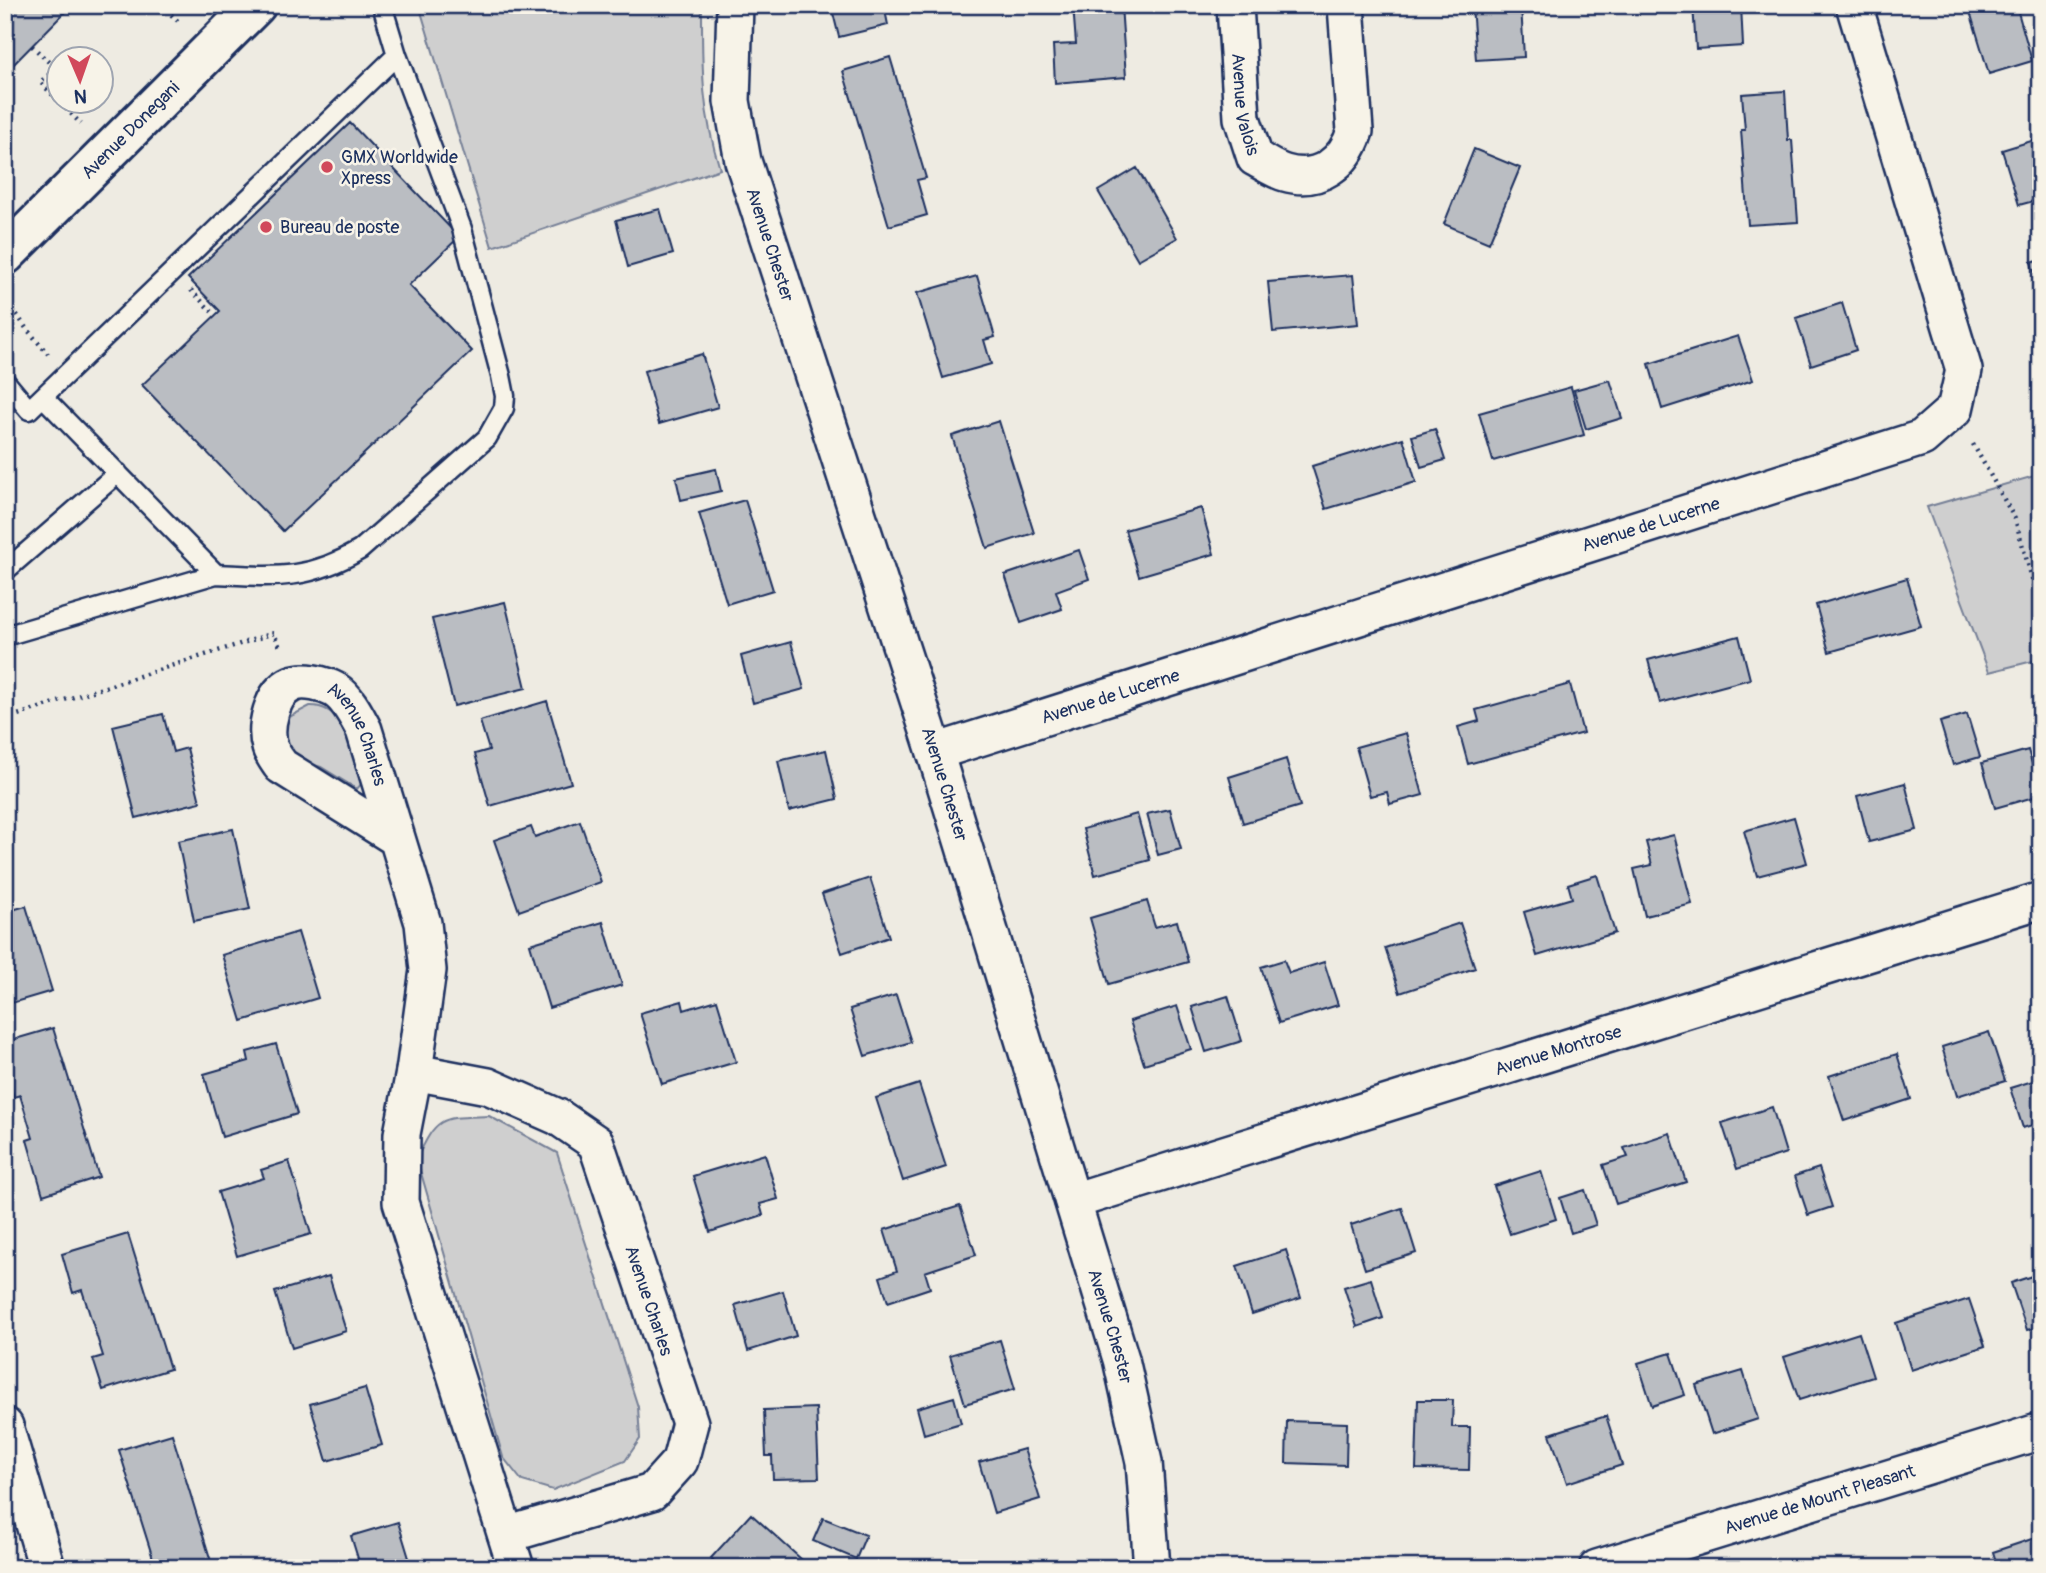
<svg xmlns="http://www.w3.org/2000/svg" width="2046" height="1573" viewBox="0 0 2046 1573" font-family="Pangolin,sans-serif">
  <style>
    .green { fill: #cfcfcf; stroke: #757f96; stroke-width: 2 }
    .building { fill: #babdc2; stroke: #1b2f5e; stroke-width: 2 }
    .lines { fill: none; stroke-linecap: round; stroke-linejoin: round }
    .lane-casing { stroke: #1b2f5e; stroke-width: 23 }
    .street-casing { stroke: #1b2f5e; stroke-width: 40 }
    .secondary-casing { stroke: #1b2f5e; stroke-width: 44 }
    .path { stroke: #1b2f5e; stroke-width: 4.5; stroke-dasharray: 2 5; stroke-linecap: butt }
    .lane { stroke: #f7f3e8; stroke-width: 18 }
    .street { stroke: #f7f3e8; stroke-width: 35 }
    .secondary { stroke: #f7f3e8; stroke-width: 38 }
    .poi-dot { fill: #d1495b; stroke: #f7f3e8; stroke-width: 2.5 }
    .labels { text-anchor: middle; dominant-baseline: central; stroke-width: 5; stroke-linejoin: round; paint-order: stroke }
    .street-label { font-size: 18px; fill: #1b2f5e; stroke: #f7f3e8 }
    .poi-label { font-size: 18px; fill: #1b2f5e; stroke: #f7f3e8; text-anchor: start }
  </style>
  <rect width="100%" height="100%" fill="#eeebe2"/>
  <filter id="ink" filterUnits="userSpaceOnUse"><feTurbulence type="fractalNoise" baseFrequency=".0143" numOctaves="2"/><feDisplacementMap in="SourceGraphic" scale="14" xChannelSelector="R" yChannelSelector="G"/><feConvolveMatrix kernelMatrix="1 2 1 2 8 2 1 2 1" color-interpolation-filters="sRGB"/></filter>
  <g filter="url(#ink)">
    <path class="green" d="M 419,5 L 702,5 C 702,67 701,109 720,169 L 492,247 Z
      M 2041,474 L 2041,659 L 1989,672 L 1927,507 Z
      M 310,706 C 348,705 352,756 361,784 L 357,789 L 321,767 L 296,760 L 290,756 L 285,731 L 287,722 L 291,716 Z
      M 489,1116 L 557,1153 L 638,1407 L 640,1439 L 625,1461 L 553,1490 L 522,1481 L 503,1457 L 417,1159 C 437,1114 443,1118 489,1116 Z"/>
    <path class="building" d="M 5,5 L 72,5 L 5,73 Z
      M 831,5 L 884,5 L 888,25 L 839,37 Z
      M 1073,5 L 1121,5 L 1126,77 L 1055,83 L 1053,45 L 1076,44 Z
      M 1472,5 L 1521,5 L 1524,57 L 1476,60 Z
      M 1693,5 L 1741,5 L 1743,46 L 1696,49 Z
      M 1968,5 L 2016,5 L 2032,61 L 1989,74 Z
      M 890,57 L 926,178 L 917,180 L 927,215 L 889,226 L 843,71 Z
      M 1785,91 L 1788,140 L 1792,140 L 1798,222 L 1748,225 L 1741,130 L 1745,130 L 1742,94 Z
      M 350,123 L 459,237 L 409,285 L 472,351 L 283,531 L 142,385 L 220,311 L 188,278 Z
      M 2041,138 L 2041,199 L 2019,205 L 2002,150 Z
      M 1474,149 L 1520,168 L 1489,243 L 1444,224 Z
      M 1137,168 L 1177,238 L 1138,260 L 1098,191 Z
      M 660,209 L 673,254 L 628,267 L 616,220 Z
      M 2041,259 L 2041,300 L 2031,262 Z
      M 1353,275 L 1358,324 L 1273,332 L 1268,282 Z
      M 977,276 L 995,337 L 984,340 L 991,364 L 943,378 L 917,293 Z
      M 1842,303 L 1856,350 L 1811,365 L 1796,318 Z
      M 1738,336 L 1753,380 L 1662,409 L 1649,364 Z
      M 702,354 L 718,407 L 659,424 L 644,371 Z
      M 1610,380 L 1622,418 L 1586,429 L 1574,390 Z
      M 1571,387 L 1584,435 L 1493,461 L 1479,413 Z
      M 999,421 L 1034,533 L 987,548 L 952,436 Z
      M 1435,429 L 1445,460 L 1421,467 L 1412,436 Z
      M 1403,438 L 1416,482 L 1326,509 L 1312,466 Z
      M 716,469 L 721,491 L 681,500 L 676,478 Z
      M 745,500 L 773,590 L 727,604 L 699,513 Z
      M 1201,508 L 1214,554 L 1139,576 L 1125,530 Z
      M 1079,550 L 1089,579 L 1056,591 L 1062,609 L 1021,623 L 1005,575 Z
      M 1907,578 L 1921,626 L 1829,652 L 1816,605 Z
      M 505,602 L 526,688 L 454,706 L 432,619 Z
      M 1739,636 L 1750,679 L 1660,703 L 1648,660 Z
      M 791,642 L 804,689 L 753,703 L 741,656 Z
      M 1570,684 L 1583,733 L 1468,764 L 1458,727 L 1479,721 L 1476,710 Z
      M 547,701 L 571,783 L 490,806 L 475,754 L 489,750 L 480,721 Z
      M 163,714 L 173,752 L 187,748 L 200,802 L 136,818 L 113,726 Z
      M 1967,714 L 1980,757 L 1953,765 L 1940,722 Z
      M 1406,733 L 1423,795 L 1390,804 L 1387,792 L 1370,796 L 1356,747 Z
      M 826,750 L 837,799 L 789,811 L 778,761 Z
      M 2028,750 L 2041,795 L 1995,808 L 1982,763 Z
      M 1286,759 L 1300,806 L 1243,823 L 1229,777 Z
      M 1905,783 L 1917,830 L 1869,842 L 1857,796 Z
      M 1170,809 L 1181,849 L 1158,855 L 1147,814 Z
      M 1137,814 L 1150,860 L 1095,875 L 1083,829 Z
      M 1794,817 L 1807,863 L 1757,876 L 1744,831 Z
      M 580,821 L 601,882 L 519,911 L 494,840 L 531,827 L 535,837 Z
      M 233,829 L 250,909 L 194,921 L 178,841 Z
      M 1674,835 L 1692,904 L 1645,916 L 1634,869 L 1652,865 L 1646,842 Z
      M 1597,875 L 1615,933 L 1537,956 L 1524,912 L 1572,898 L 1568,884 Z
      M 870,878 L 889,937 L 842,953 L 822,894 Z
      M 1147,901 L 1155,927 L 1177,921 L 1188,962 L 1109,984 L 1090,918 Z
      M 26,906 L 52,991 L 5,1005 L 5,912 Z
      M 603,922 L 622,985 L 549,1008 L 530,944 Z
      M 1460,923 L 1475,968 L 1400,993 L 1385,948 Z
      M 298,932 L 318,998 L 242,1021 L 222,955 Z
      M 1284,960 L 1289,973 L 1324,962 L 1338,1005 L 1279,1023 L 1261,967 Z
      M 896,995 L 911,1042 L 865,1056 L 850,1009 Z
      M 1228,996 L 1242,1041 L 1206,1052 L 1192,1007 Z
      M 717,1000 L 736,1062 L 662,1084 L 640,1013 L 682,1001 L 684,1010 Z
      M 1177,1006 L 1191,1049 L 1144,1064 L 1130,1021 Z
      M 53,1028 L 99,1177 L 43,1195 L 27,1140 L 33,1138 L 20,1095 L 14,1097 L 5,1069 L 5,1042 Z
      M 1989,1032 L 2005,1081 L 1957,1096 L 1942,1047 Z
      M 276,1044 L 297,1114 L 222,1137 L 204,1074 L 249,1061 L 247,1052 Z
      M 1897,1054 L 1911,1099 L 1844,1121 L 1829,1076 Z
      M 2039,1079 L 2041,1122 L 2023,1128 L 2010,1088 Z
      M 919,1084 L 946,1167 L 903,1181 L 876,1098 Z
      M 1772,1107 L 1786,1153 L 1737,1169 L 1722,1123 Z
      M 1670,1133 L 1686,1182 L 1616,1204 L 1603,1165 L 1628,1157 L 1624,1148 Z
      M 765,1154 L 778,1199 L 760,1204 L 763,1215 L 710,1232 L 693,1176 Z
      M 289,1161 L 311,1234 L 237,1256 L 218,1192 L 264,1178 L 261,1170 Z
      M 1819,1168 L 1832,1207 L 1808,1215 L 1795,1176 Z
      M 1541,1171 L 1556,1219 L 1510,1234 L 1494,1186 Z
      M 1585,1190 L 1596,1225 L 1571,1233 L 1560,1198 Z
      M 960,1206 L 976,1255 L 925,1272 L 930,1288 L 888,1302 L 880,1277 L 897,1271 L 884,1230 Z
      M 1402,1208 L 1416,1253 L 1365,1269 L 1351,1225 Z
      M 128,1234 L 170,1369 L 103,1390 L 93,1359 L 103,1356 L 82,1290 L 73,1293 L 62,1254 Z
      M 1286,1250 L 1301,1298 L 1252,1314 L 1237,1266 Z
      M 2041,1273 L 2041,1326 L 2027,1330 L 2011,1283 Z
      M 329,1276 L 346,1331 L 292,1348 L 275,1292 Z
      M 1371,1279 L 1383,1318 L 1357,1327 L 1344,1287 Z
      M 783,1291 L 796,1336 L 748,1351 L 735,1305 Z
      M 1969,1299 L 1985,1346 L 1911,1370 L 1896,1323 Z
      M 1859,1333 L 1873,1377 L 1799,1400 L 1784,1357 Z
      M 1000,1340 L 1015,1389 L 965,1404 L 950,1355 Z
      M 1671,1353 L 1685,1395 L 1652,1406 L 1638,1363 Z
      M 1743,1371 L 1758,1419 L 1712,1434 L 1696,1385 Z
      M 365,1388 L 382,1445 L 327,1461 L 310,1404 Z
      M 954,1397 L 961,1423 L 924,1434 L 917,1408 Z
      M 1418,1400 L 1453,1400 L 1452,1427 L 1470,1427 L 1469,1470 L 1416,1469 Z
      M 816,1408 L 819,1478 L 773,1479 L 772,1456 L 766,1456 L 764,1410 Z
      M 1606,1416 L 1622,1465 L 1567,1483 L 1550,1434 Z
      M 1287,1421 L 1347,1423 L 1346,1465 L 1286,1463 Z
      M 172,1434 L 213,1568 L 156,1568 L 119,1450 Z
      M 1024,1449 L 1040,1499 L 994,1513 L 979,1462 Z
      M 751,1514 L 811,1568 L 721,1568 L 711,1558 Z
      M 823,1518 L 866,1535 L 856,1559 L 813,1541 Z
      M 398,1522 L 412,1568 L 361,1568 L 351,1536 Z
      M 2041,1536 L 2041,1568 L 1998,1568 L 1993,1552 Z"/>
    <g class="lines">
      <g class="lane-casing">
        <path id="lane" d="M 5,381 L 29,410 L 397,55 L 382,5
          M 5,571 L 118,473
          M 216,574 C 275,577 307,581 360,550 L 487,438 L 504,408 L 505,396 L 501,376 L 462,229 L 397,55
          M 5,636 L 216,574 L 43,397"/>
      </g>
      <g class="street-casing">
        <g id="street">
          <path id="s1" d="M 735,5 L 732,101 L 743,161 L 935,752 L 1121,1359 L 1144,1462 L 1152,1568"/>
          <path id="s2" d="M 1235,5 L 1242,118 L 1255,158 C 1265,163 1274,170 1285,173 C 1319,183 1345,163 1355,131 L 1346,5"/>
          <path id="s3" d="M 935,752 L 1922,438 L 1955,409 L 1964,370 L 1854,5"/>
          <path id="s4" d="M 396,838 L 281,766 C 277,760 272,754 270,747 C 264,728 271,693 292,684 C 304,679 324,684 335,690 C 348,698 357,717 364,730 L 423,923 L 428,970 L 414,1072 L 402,1134 L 401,1202 L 516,1568"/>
          <path id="s5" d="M 414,1072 L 488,1086 L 558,1117 L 596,1143 L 690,1423 L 680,1461 L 652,1492 L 506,1535"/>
          <path id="s6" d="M 1073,1201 L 2041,900"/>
          <path d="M 5,1426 L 47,1568"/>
          <path id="s7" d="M 1597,1568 L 2041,1431"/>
        </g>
      </g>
      <g class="secondary-casing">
        <g id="secondary">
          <path id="s8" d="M 5,255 L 256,5"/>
        </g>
      </g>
      <path class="path" d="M 161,5 L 181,24
        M 32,46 L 56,69 L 40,82 L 81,124
        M 191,290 L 215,315
        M 5,297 L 26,328 L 48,354
        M 1973,444 L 2015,519 L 2041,610
        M 5,719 L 274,633 L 281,650"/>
      <use href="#lane" class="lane"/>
      <use href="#street" class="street"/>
      <use href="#secondary" class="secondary"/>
    </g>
  </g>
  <g class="poi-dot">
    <circle cx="327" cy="167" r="7"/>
    <circle cx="266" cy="227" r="7"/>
  </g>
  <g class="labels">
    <g class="street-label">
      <text stroke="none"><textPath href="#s2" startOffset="100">Avenue Valois</textPath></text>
      <text stroke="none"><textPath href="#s8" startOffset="177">Avenue Donegani</textPath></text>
      <text stroke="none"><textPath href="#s1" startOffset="245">Avenue Chester</textPath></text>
      <text stroke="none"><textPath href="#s3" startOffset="751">Avenue de Lucerne</textPath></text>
      <text stroke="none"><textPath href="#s3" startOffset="184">Avenue de Lucerne</textPath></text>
      <text stroke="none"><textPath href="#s4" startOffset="324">Avenue Charles</textPath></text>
      <text stroke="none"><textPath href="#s1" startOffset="812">Avenue Chester</textPath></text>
      <text stroke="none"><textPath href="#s6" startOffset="508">Avenue Montrose</textPath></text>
      <text stroke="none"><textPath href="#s5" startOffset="364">Avenue Charles</textPath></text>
      <text stroke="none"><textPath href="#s1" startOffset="1379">Avenue Chester</textPath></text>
      <text stroke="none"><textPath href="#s7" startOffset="233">Avenue de Mount Pleasant</textPath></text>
    </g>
    <g class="poi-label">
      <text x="341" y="157">GMX Worldwide<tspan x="341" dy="21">Xpress</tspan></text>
      <text x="280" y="227">Bureau de poste</text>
    </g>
  </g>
  <rect width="2046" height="1573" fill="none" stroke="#f7f3e8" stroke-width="28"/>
  <rect x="14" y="14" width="2018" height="1545" fill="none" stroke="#1b2f5e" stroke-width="2.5" filter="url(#ink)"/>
  <g transform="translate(80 80) rotate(178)"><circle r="33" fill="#f7f3e8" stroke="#9fa5b1" stroke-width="2"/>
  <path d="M0-5L12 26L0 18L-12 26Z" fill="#d1495b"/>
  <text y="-10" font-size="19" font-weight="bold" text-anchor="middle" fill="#1b2f5e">N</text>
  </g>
</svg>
